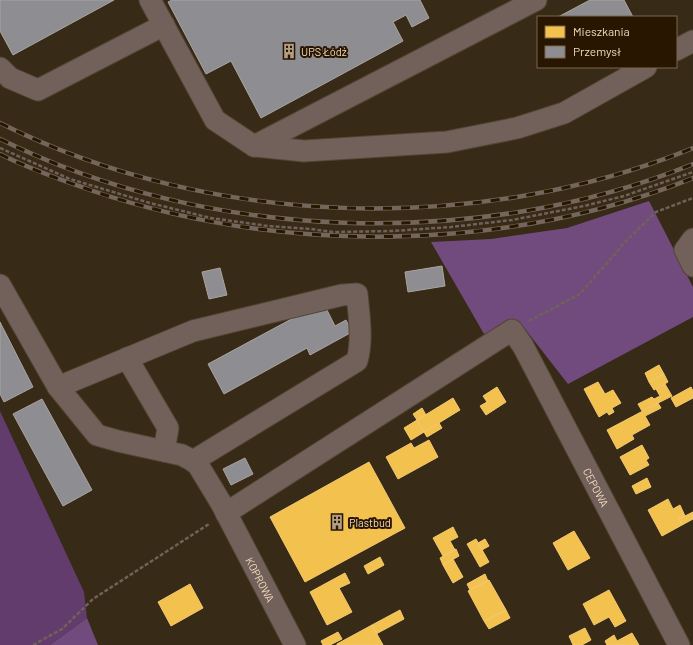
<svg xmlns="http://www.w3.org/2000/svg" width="693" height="645" viewBox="0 0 693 645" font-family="Barlow,sans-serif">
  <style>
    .green { fill: #613c6c }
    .forest { fill: #714b7d }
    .homes { fill: #f2c14e; stroke: #f3c970 }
    .industry { fill: #8d8d92; stroke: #aca59f }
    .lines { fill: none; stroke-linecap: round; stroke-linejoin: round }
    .minor-casing { stroke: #534634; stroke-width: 23 }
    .path { stroke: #706159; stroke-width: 2.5; stroke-dasharray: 4 2; stroke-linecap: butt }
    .minor { stroke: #72615a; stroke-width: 21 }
    .rail-casing { stroke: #74665b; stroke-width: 4.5 }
    .rail { stroke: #281600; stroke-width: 3; stroke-dasharray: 9; stroke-linecap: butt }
    .labels { text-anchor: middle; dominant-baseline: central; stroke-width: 4; stroke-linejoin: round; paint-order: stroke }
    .poi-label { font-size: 11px; fill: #f5ddbe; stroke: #281600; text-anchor: start }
    .street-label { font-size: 11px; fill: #f5ddbe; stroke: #281600 }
  </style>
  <rect width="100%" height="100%" fill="#372a17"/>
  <path class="green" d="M 0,411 L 84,592 L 87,618 L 50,645 L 0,645 Z"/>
  <path class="forest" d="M 649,201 L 693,287 L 693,317 L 568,384 L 525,329 L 512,325 L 484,334 L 431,242 L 491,239 L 567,228 Z
    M 87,618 L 98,645 L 50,645 Z"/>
  <path class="homes" d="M 659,365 L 664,374 L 649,382 L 645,373 Z
    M 664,374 L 668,382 L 654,390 L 649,382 Z
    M 598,382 L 605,394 L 613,390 L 621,403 L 612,408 L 614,412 L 609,415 L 607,412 L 599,417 L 584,389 Z
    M 665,384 L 672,396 L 642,411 L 638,404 L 652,397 L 654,399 L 660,396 L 656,389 Z
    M 497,387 L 506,402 L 486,415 L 480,406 L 487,402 L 483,396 Z
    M 691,387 L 693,391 L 693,398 L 676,407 L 671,398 Z
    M 453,398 L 460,410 L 424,432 L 417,420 Z
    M 658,403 L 661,408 L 645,416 L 650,425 L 632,435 L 634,439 L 617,449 L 607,430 Z
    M 422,408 L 426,415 L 417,420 L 413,414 Z
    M 417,420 L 424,432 L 411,440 L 404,428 Z
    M 439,423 L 442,428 L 427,437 L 424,432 Z
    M 429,440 L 438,457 L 398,479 L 386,457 L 411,443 L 414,448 Z
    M 642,445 L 649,458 L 646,460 L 649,465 L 630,475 L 620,457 Z
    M 369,462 L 405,528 L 305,582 L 270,517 Z
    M 647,478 L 651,487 L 636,494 L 632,486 Z
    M 668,499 L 673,509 L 680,505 L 685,516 L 679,519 L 682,525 L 662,536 L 648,510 Z
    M 693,512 L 693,519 L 682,525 L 679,519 Z
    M 453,527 L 458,537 L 450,541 L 455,550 L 443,556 L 433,538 Z
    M 574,531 L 590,558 L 568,570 L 553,543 Z
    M 476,539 L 489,562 L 480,567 L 467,544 Z
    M 485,539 L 489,546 L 482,550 L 478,543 Z
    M 456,549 L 459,556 L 443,565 L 440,558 Z
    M 380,557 L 384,565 L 368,574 L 364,566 Z
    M 453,559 L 463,577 L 453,583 L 443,565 Z
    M 345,573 L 350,583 L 339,588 L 352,612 L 327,625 L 310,592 Z
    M 485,574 L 488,581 L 470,590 L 467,584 Z
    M 489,580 L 506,610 L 484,621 L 468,591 Z
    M 190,584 L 203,608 L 171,626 L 158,602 Z
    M 609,590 L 626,621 L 615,627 L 609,617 L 594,625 L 583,604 Z
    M 400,610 L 404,619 L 376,634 L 372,625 Z
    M 506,610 L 510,618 L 489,629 L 484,621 Z
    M 372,625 L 383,645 L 337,645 L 337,644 Z
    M 585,628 L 591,640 L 582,645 L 573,645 L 569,636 Z
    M 338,632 L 342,639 L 330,645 L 323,645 L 321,641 Z
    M 632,633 L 639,645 L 607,645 L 605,641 L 614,635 L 617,641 Z"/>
  <path class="industry" d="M 0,0 L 114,0 L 13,55 L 0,31 Z
    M 172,0 L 420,0 L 429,18 L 412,27 L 406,15 L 393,22 L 403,41 L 261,118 L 231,61 L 206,74 L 168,2 Z
    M 590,0 L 624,0 L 633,17 L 558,17 Z
    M 442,266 L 445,286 L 408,292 L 405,272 Z
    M 220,268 L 227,295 L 209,299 L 202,272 Z
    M 323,302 L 335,326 L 346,320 L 352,332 L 310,355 L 307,348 L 224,394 L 208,364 Z
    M 0,322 L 33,387 L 4,402 L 0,394 Z
    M 42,399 L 92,490 L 63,506 L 13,414 Z
    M 245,458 L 253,474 L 231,485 L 223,469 Z"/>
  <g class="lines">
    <g class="minor-casing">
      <g id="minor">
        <path d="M 150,0 L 215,120 L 254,146 L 304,151 L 447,142 L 517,128 L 564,113 L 646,67"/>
        <path d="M 676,50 L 693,41"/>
        <path d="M 0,68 L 10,78 L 38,90 L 164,25"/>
        <path d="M 254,146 L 536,0"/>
        <path d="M 693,239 L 685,250 L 693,266"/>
        <path id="s1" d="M 0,285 L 58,387 L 97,435 L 118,441 L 182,455 L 193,461 L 198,465 L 221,503 L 295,645"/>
        <path d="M 127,358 L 168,428 L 164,451"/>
        <path d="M 58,387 L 193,331 L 342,295 L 357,294 C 359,316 363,339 357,361 L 193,461"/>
        <path id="s2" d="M 226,513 L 512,330 L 523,346 L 679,645"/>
      </g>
    </g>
    <path class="path" d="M 0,148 L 70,179 L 150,203 L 211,218 L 268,226 L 311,229 L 333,232 L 393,231 L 451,227 L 512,220 L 584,206 L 624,196 L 693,172
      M 529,321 L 580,294 L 627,240 L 656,212 L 693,198
      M 33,645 L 62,629 L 93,599 L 209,524"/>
    <use href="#minor" class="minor"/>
    <g class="rail-casing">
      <path id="rail" d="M 0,123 C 210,228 476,236 693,148
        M 0,139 C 208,242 478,251 693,164
        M 0,154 C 29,169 59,179 90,190 C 281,255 505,253 693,178"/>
    </g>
    <use href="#rail" class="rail"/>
  </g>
  <defs>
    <g id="building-bare" transform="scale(1.2)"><path d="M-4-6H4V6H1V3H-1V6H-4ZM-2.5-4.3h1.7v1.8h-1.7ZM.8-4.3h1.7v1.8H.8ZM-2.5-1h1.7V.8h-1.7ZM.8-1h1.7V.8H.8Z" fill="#b29e84" stroke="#281600" stroke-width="2.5" paint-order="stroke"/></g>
  </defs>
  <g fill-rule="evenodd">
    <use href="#building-bare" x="289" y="51"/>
    <use href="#building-bare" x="337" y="522"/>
  </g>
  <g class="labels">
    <g class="poi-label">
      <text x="301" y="51">UPS Łódź</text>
      <text x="349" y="522">Plastbud</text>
    </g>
    <g class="street-label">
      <text stroke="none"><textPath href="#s2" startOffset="518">CEPOWA</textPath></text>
      <text stroke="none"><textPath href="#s1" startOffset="416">KOPROWA</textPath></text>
    </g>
  </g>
  <rect x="537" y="16" width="140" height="52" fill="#281600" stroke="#7a664c"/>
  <rect x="545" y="26" width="20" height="12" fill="#f2c14e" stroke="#7a664c"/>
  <text x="573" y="36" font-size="12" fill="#f5ddbe">Mieszkania</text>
  <rect x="545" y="46" width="20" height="12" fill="#8d8d92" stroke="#7a664c"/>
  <text x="573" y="56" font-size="12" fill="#f5ddbe">Przemysł</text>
</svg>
